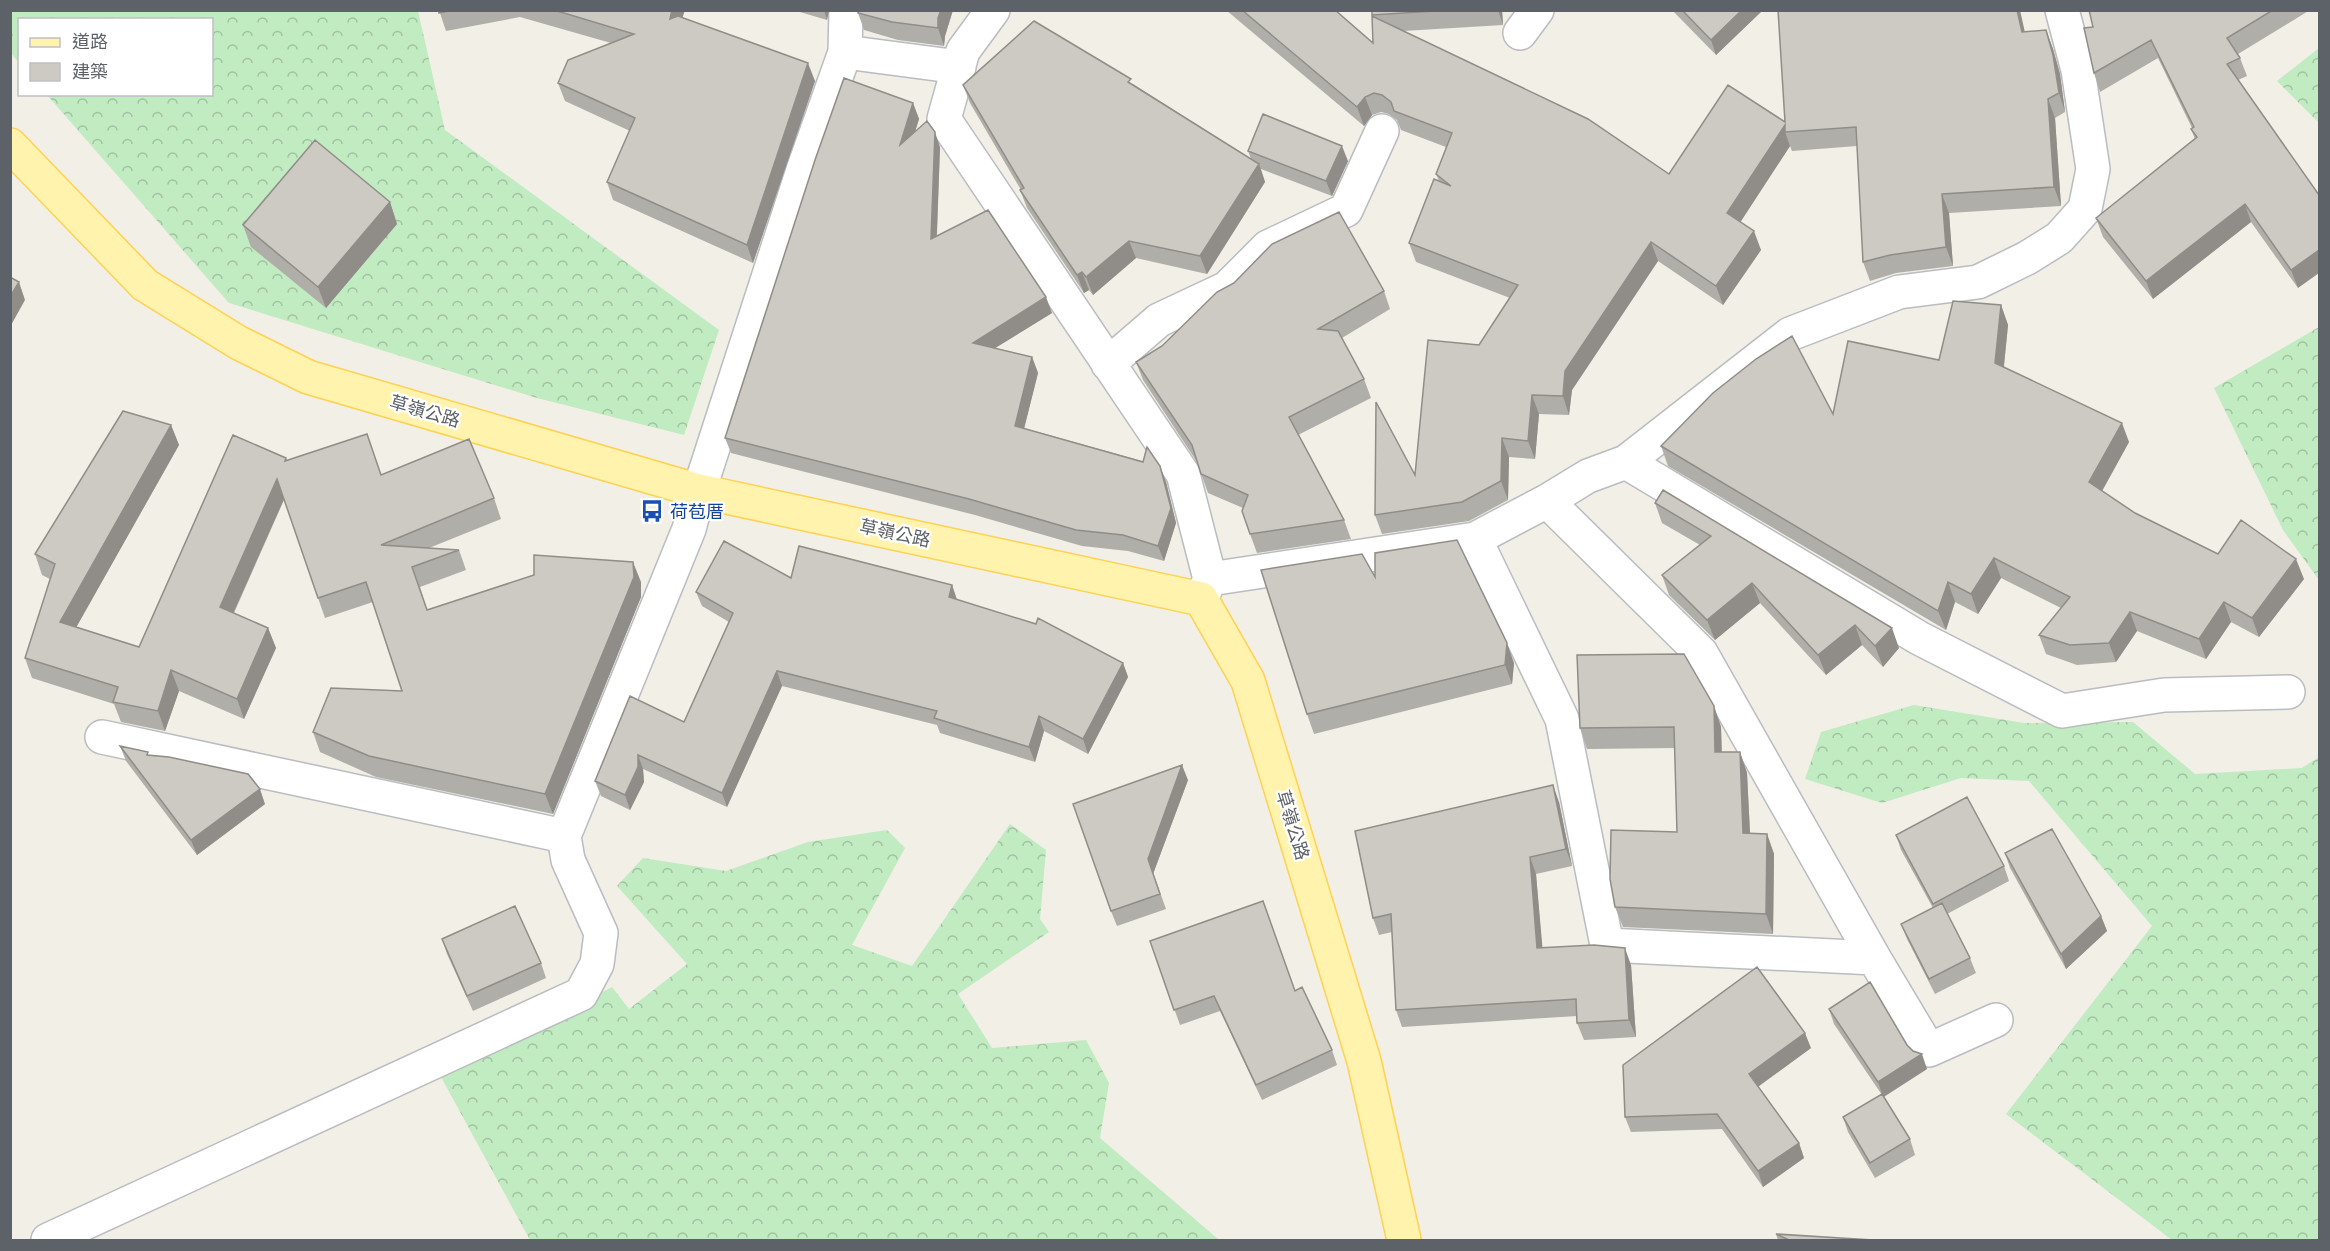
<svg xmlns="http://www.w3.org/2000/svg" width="2330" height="1251" viewBox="0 0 2330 1251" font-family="'Public Sans','Noto Sans TC',sans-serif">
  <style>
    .forest { fill: url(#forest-crowns) }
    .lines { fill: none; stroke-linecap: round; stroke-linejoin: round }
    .minor-casing { stroke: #b9bcc1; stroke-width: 36 }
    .major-casing { stroke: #ffd252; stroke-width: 36 }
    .minor { stroke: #fff; stroke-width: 33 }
    .major { stroke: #fff3ae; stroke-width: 33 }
    .wall { fill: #b0aea8 }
    .shaded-wall { fill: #908d88 }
    .building { fill: #cdcac3; stroke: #908d88; stroke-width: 1.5 }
    .labels { text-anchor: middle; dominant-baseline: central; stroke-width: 4.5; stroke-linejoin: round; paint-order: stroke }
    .street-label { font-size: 18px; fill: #5d6268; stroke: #fff }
    .transit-label { font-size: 18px; fill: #164399; stroke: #fff; text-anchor: start }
  </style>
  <defs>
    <pattern id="forest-crowns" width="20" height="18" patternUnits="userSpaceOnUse" patternTransform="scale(1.5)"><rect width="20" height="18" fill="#c1ebc1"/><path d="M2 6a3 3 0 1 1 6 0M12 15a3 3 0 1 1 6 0" fill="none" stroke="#a0c2a1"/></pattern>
  </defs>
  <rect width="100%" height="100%" fill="#f1efe6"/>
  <path class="forest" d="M 10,11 L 418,11 L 445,130 L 719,330 L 684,435 L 537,398 L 229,303 L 47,95 L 212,94 L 212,20 L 20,20 L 19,63 L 11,53 Z
    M 2319,48 L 2319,123 L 2277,81 Z
    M 2319,327 L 2319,580 L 2283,530 L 2214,388 Z
    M 1914,705 L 2024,723 L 2133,722 L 2195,774 L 2302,768 L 2319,757 L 2319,1240 L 2172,1240 L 2006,1114 L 2152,926 L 2029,781 L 1961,778 L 1882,803 L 1805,779 L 1821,732 Z
    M 1010,824 L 1046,850 L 1040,919 L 1049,932 L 958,994 L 992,1048 L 1086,1040 L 1109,1083 L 1100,1138 L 1218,1239 L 1226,1240 L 530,1240 L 441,1077 L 612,987 L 629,1009 L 687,964 L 617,886 L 643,858 L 726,871 L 808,842 L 887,830 L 905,848 L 852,945 L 912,966 Z"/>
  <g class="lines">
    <g class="minor-casing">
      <path id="minor" d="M 993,10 L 963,51 L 944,119 L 1183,474 L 1210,579 L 1202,597
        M 1520,33 L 1537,10
        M 845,52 L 959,67
        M 1108,364 L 1159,320 L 1227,288 L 1268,247 L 1346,210 L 1382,131
        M 1626,462 L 1919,638 L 2062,711 L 2164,695 L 2288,692
        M 1547,501 L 1701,653 L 1874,958
        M 1475,539 L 1562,719 L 1607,945 L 1874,958 L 1929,1050 L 1996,1020
        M 1210,579 L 1475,539 L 1547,501 L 1588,476 L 1626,462 L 1790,334 L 1899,292 L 1978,282 L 2027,258 L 2059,238 L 2085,209 L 2093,169 L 2078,70 L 2062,10
        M 102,737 L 564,836
        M 48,1240 L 581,994 L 597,964 L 601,933 L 568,860 L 564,836 L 689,529 L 699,491 L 803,170 L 845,52 L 846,10"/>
    </g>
    <g class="major-casing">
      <path id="major" d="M 10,145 L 145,285 L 239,343 L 308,377 L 699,491 L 1201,599 L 1248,681 L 1364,1061 L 1404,1240"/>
    </g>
    <use href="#minor" class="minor"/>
    <use href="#major" class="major"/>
  </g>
  <path class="wall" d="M 439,10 L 685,10 L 682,17 L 815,81 L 753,263 L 613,200 L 607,182 L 630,131 L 565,101 L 558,83 L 611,43 L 520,17 L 446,31 Z
    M 793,10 L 829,10 L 827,20 Z
    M 953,10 L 945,36 L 944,46 L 898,40 L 864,30 L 858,13 Z
    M 1226,10 L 1335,10 L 1373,43 L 1372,10 L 1502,10 L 1503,25 L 1403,31 L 1669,174 L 1785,122 L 2024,32 L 2046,30 L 2053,49 L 2060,74 L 2065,112 L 2055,118 L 2061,206 L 1949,213 L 1953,266 L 1896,273 L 1870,281 L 1863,262 L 1857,146 L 1792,151 L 1790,146 L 1740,222 L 1761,250 L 1723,305 L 1658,261 L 1572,390 L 1569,415 L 1539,414 L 1535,459 L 1509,457 L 1508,500 L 1469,521 L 1382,534 L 1375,515 L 1415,475 L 1479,345 L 1510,298 L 1416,262 L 1409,243 L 1439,181 L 1436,174 L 1446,147 L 1401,130 L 1397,120 L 1389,114 L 1381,112 L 1372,115 L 1364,126 Z
    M 1672,10 L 1763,10 L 1716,55 Z
    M 2089,10 L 2310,10 L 2238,54 L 2240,58 L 2247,76 L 2238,80 L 2298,288 L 2251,222 L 2153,299 L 2103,237 L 2096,218 L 2195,139 L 2191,129 L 2192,128 L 2158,58 L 2100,92 L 2094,73 L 2093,27 Z
    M 1133,84 L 1251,159 L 1248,151 L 1348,161 L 1332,196 L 1261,169 L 1265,182 L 1207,274 L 1136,258 L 1093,295 L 1089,290 L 1084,293 L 1027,208 L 1020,190 L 1021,190 L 970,103 L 963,85 Z
    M 913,103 L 919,119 L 915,132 L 940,147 L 937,236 L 1052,313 L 995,348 L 1032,357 L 1038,373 L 1024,428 L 1160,466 L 1166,482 L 1176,523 L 1164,561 L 1128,551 L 1082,546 L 975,515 L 731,453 L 725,438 Z
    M 390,202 L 397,224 L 326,308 L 251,247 L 243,225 Z
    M 1384,291 L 1390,309 L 1342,338 L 1364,379 L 1371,398 L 1298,435 L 1344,520 L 1351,539 L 1257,553 L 1250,534 L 1243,508 L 1208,493 L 1197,462 L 1143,380 L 1136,362 L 1162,346 Z
    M 2001,305 L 2008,325 L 2004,367 L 2129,442 L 2102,491 L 2135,513 L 2218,554 L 2304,579 L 2259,637 L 2231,622 L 2206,659 L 2137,631 L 2116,662 L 2077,665 L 2046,654 L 2039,635 L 2061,608 L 2001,578 L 1978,614 L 1955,602 L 1946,630 L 1668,466 L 1661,446 L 1833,414 L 1939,360 Z
    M 171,425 L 179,445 L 76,627 L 139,647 L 286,458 L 287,460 L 382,475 L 494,498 L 501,519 L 429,548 L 459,550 L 466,570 L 420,587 L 427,610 L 641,582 L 641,597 L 553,814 L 376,777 L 320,752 L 313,732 L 402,691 L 373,602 L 325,618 L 284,500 L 234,613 L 268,628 L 276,648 L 244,719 L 179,691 L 165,731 L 121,722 L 114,704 L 32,678 L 25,658 L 50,579 L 42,575 L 35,554 Z
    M 1655,503 L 1899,648 L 1883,667 L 1862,645 L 1826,675 L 1760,603 L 1715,640 L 1669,595 L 1662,575 L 1700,545 L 1662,523 Z
    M 791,578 L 952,585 L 957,600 L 1123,663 L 1128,677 L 1088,754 L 1044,731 L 1035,762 L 940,733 L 937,725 L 782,686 L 727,807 L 643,769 L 644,782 L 630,810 L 601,796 L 595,781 L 684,722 L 729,622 L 702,606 L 696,592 Z
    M 1514,663 L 1512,684 L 1314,734 L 1307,714 Z
    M 1714,706 L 1721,727 L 1722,752 L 1740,752 L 1747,773 L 1750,833 L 1767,834 L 1774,854 L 1773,934 L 1623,927 L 1615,907 L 1677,832 L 1675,748 L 1587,749 L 1580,728 Z
    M 120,746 L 149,755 L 265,804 L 197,855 L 126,761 Z
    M 1188,780 L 1153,874 L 1166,909 L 1117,926 L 1111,911 Z
    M 1559,802 L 1572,866 L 1536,874 L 1542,948 L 1631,965 L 1636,1037 L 1584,1040 L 1577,1023 L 1577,1016 L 1402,1027 L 1396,1010 L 1392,932 L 1379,935 L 1373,918 Z
    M 1896,835 L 2004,866 L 2009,881 L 1947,914 L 1970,958 L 1976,973 L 1935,994 L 1907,939 L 1901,924 L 1933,908 L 1901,850 Z
    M 2005,853 L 2101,916 L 2107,931 L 2066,969 L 2010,868 Z
    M 442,939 L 541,963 L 546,978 L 473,1011 L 447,954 Z
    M 1150,941 L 1295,991 L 1332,1050 L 1337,1065 L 1262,1100 L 1220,1011 L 1180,1025 Z
    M 1829,1009 L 1907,1045 L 1927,1069 L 1884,1097 L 1910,1139 L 1915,1155 L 1875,1178 L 1848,1132 L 1843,1117 L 1882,1095 L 1834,1024 Z
    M 1811,1048 L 1758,1086 L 1799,1143 L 1804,1158 L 1763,1187 L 1722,1129 L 1631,1132 L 1625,1117 Z
    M 1776,1234 L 1873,1240 L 1778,1240 Z"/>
  <path class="shaded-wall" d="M 672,10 L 685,10 L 676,37 L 670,19 Z
    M 824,10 L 829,10 L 827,20 Z
    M 941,10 L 953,10 L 945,36 L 944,46 L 938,28 L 938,18 Z
    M 1498,10 L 1502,10 L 1503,25 Z
    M 1742,10 L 1763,10 L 1716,55 L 1711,40 Z
    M 2017,10 L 2020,10 L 2029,51 L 2022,32 Z
    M 2046,30 L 2053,49 L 2060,74 L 2065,112 L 2059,93 Z
    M 808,63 L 815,81 L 753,263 L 747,245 Z
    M 1365,97 L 1372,115 L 1364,126 L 1357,107 Z
    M 2048,99 L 2055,118 L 2061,206 L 2054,187 Z
    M 913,103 L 919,119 L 906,160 L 900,145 Z
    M 1785,125 L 1785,132 L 1790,146 L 1734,232 L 1727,213 Z
    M 935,132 L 940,147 L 936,255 L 931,239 Z
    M 1342,146 L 1348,161 L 1332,196 L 1326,181 Z
    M 1259,164 L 1265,182 L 1207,274 L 1200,256 Z
    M 1942,194 L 1949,213 L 1953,266 L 1946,247 Z
    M 390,202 L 397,224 L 326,308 L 318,287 Z
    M 2245,204 L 2251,222 L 2153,299 L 2146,281 Z
    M 1754,231 L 1761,250 L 1723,305 L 1716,286 Z
    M 1129,241 L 1136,258 L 1093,295 L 1086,277 Z
    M 1651,242 L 1658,261 L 1572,390 L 1569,415 L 1563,396 L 1565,371 Z
    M 2319,250 L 2319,273 L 2298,288 L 2291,270 Z
    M 1082,272 L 1089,290 L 1084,293 L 1077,275 Z
    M 19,282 L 25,300 L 10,327 L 10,297 Z
    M 1046,297 L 1052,313 L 979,358 L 973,343 Z
    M 2001,305 L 2008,325 L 2002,383 L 1995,363 Z
    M 1032,357 L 1038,373 L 1021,441 L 1015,426 Z
    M 1532,395 L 1539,414 L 1535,459 L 1528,441 Z
    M 2122,423 L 2129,442 L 2096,502 L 2089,482 Z
    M 171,425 L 179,445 L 68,642 L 60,622 Z
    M 1502,438 L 1509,457 L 1508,500 L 1501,481 Z
    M 1160,466 L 1166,482 L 1176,523 L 1164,561 L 1158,546 Z
    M 277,479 L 284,499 L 227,627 L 220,607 Z
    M 1994,558 L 2001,578 L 1978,614 L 1971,594 Z
    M 2296,559 L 2304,579 L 2259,637 L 2252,618 Z
    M 633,562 L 641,582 L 641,597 L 553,814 L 545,794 Z
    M 1948,582 L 1955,602 L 1946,630 L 1938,611 Z
    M 1752,583 L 1760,603 L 1715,640 L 1707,620 Z
    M 952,585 L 957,600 L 949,597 Z
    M 2224,602 L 2231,622 L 2206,659 L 2199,639 Z
    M 2130,612 L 2137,631 L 2116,662 L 2109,643 Z
    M 1855,625 L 1862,645 L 1826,675 L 1818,655 Z
    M 268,628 L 276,648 L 244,719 L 237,699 Z
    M 1892,628 L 1899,648 L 1883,667 L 1875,646 Z
    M 1507,643 L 1514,663 L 1512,684 L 1505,665 Z
    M 1123,663 L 1128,677 L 1088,754 L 1083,739 Z
    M 171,670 L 179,691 L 165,731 L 158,711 Z
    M 777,671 L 782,686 L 727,807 L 722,793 Z
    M 1714,706 L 1721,727 L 1722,772 L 1715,752 Z
    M 1039,716 L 1044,731 L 1035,762 L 1029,747 Z
    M 1740,752 L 1747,773 L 1751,854 L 1743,833 Z
    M 638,755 L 643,769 L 644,782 L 630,810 L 625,795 Z
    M 1182,765 L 1188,780 L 1153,874 L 1166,909 L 1148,859 Z
    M 1553,785 L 1559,802 L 1572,866 L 1566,849 Z
    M 260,789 L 265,804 L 197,855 L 191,840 Z
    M 1767,834 L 1774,854 L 1773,934 L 1766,914 Z
    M 1530,857 L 1536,874 L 1544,965 L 1537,948 Z
    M 2101,916 L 2107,931 L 2066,969 L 2061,954 Z
    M 1625,948 L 1631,965 L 1636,1037 L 1629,1020 Z
    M 1805,1033 L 1811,1048 L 1755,1089 L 1749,1074 Z
    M 1922,1054 L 1927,1069 L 1883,1097 L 1878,1082 Z
    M 1799,1143 L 1804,1158 L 1763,1187 L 1758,1171 Z"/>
  <path class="building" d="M 439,10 L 452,10 L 439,13 Z
    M 554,10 L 672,10 L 670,19 L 678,16 L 808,63 L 747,245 L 607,182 L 635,118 L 558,83 L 568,60 L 634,34 Z
    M 858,10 L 941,10 L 938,18 L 938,28 L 892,22 L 858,13 Z
    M 1242,10 L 1335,10 L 1373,43 L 1372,16 L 1588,119 L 1669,174 L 1728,85 L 1785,122 L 1778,10 L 2017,10 L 2022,32 L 2046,30 L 2053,55 L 2059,93 L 2048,99 L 2054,187 L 1942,194 L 1946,247 L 1890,255 L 1863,262 L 1856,127 L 1785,132 L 1785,125 L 1727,213 L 1754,231 L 1716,286 L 1651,242 L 1565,371 L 1563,396 L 1532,395 L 1528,441 L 1502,438 L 1501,481 L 1462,502 L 1375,515 L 1376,402 L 1415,475 L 1428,340 L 1479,345 L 1518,285 L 1409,243 L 1434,179 L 1451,186 L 1436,174 L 1452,133 L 1394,111 L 1391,102 L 1382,95 L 1374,93 L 1365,97 L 1357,107 Z
    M 1372,10 L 1451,10 L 1372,15 Z
    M 1682,10 L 1742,10 L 1711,40 Z
    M 2089,10 L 2273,10 L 2227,38 L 2240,58 L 2227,64 L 2319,195 L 2319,250 L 2291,270 L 2245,204 L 2146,281 L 2096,218 L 2197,137 L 2191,129 L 2194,127 L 2151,40 L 2094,73 L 2084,28 L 2093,27 Z
    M 1034,21 L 1131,79 L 1128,82 L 1259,164 L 1200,256 L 1129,241 L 1086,277 L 1082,272 L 1077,275 L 1020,190 L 1024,188 L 963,85 Z
    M 844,78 L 913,103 L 900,145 L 927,121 L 935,132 L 931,239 L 988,210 L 1046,297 L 973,343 L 1032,357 L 1015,426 L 1143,462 L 1147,447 L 1160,466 L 1171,508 L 1158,546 L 1123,535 L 1076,530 L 969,499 L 725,438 L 815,160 Z
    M 1263,114 L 1342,146 L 1326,181 L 1248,151 Z
    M 315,140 L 390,202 L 318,287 L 243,225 Z
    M 1339,212 L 1384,291 L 1318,329 L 1338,331 L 1364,379 L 1289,417 L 1344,520 L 1250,534 L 1242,511 L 1248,495 L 1201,474 L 1192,445 L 1136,362 L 1162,346 L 1217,292 L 1234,283 L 1272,244 Z
    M 10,277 L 19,282 L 10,297 Z
    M 1953,301 L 2001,305 L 1995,363 L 2122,423 L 2089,482 L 2135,513 L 2218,554 L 2241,520 L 2296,559 L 2252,618 L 2224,602 L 2199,639 L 2130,612 L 2109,643 L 2070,645 L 2039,635 L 2070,597 L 1994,558 L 1971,594 L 1948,582 L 1938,611 L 1661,446 L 1713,393 L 1756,359 L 1792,336 L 1833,414 L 1848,341 L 1939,360 Z
    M 123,411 L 171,425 L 60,622 L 139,647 L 233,435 L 286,458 L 285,461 L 367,434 L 381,475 L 469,439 L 494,498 L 381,545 L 459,550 L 412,567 L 427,610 L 534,575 L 534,555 L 633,562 L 634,577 L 545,794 L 369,756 L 313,732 L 331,688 L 402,691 L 366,582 L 318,598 L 277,479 L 220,607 L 268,628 L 237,699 L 171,670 L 158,711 L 113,702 L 118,687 L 25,658 L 55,564 L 35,554 Z
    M 1663,490 L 1892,628 L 1875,646 L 1855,625 L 1818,655 L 1752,583 L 1707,620 L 1662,575 L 1711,536 L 1655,503 Z
    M 1457,540 L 1507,643 L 1505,665 L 1307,714 L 1261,570 L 1362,554 L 1375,577 L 1375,553 Z
    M 724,541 L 791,578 L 799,546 L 952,585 L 949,597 L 1036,624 L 1038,618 L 1123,663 L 1083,739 L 1039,716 L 1029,747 L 934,718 L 937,711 L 777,671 L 722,793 L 638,755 L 638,767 L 625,795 L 595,781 L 630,696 L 684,722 L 733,613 L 696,592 Z
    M 1684,654 L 1714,706 L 1715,752 L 1740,752 L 1743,833 L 1767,834 L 1766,914 L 1615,907 L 1610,879 L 1611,830 L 1677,832 L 1674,727 L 1580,728 L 1577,655 Z
    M 120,746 L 148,752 L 147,755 L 169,757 L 248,774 L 260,789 L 191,840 Z
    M 1182,765 L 1148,859 L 1160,894 L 1111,911 L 1073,804 Z
    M 1553,785 L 1566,849 L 1530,857 L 1537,948 L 1594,945 L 1625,948 L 1629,1020 L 1577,1023 L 1576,999 L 1396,1010 L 1391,914 L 1373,918 L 1355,831 Z
    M 1967,797 L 2004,866 L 1933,904 L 1896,835 Z
    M 2052,829 L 2101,916 L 2061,954 L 2005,853 Z
    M 1263,901 L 1295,991 L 1302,987 L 1332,1050 L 1256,1085 L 1214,996 L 1174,1010 L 1150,941 Z
    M 1942,903 L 1970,958 L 1929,979 L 1901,924 Z
    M 515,906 L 541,963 L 467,996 L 442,939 Z
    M 1757,967 L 1805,1033 L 1749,1074 L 1799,1143 L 1758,1171 L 1717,1114 L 1625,1117 L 1623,1065 Z
    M 1870,982 L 1907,1045 L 1913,1051 L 1922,1054 L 1878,1082 L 1829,1009 Z
    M 1882,1094 L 1910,1139 L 1870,1163 L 1843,1117 Z
    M 1776,1234 L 1873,1240 L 1789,1240 Z"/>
  <defs>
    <g id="bus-bare" transform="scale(1.8)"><path d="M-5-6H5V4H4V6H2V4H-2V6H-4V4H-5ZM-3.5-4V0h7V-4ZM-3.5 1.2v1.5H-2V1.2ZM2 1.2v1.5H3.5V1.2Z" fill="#1a4fb4" stroke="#fff" stroke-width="2.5" paint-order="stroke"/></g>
  </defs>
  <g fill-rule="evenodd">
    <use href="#bus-bare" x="652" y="511"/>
  </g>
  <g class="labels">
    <g class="street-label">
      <text transform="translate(425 411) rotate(16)">草嶺公路</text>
      <text transform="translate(895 533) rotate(12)">草嶺公路</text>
      <text transform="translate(1293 825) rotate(73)">草嶺公路</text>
    </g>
    <g class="transit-label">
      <text x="670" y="511">荷苞厝</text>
    </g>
  </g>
  <rect width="2330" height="1251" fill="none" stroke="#5d6268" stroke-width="24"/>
  <rect x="18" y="18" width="195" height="78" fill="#ffffff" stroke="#bec0c3" stroke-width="1.5"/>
  <rect x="30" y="38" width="30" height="9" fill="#fff3ae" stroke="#bec0c3" stroke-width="1.5"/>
  <text x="72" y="48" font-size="18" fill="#5d6268">道路</text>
  <rect x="30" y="63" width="30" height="18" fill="#cdcac3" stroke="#bec0c3" stroke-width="1.5"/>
  <text x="72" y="78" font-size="18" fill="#5d6268">建築</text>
</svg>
